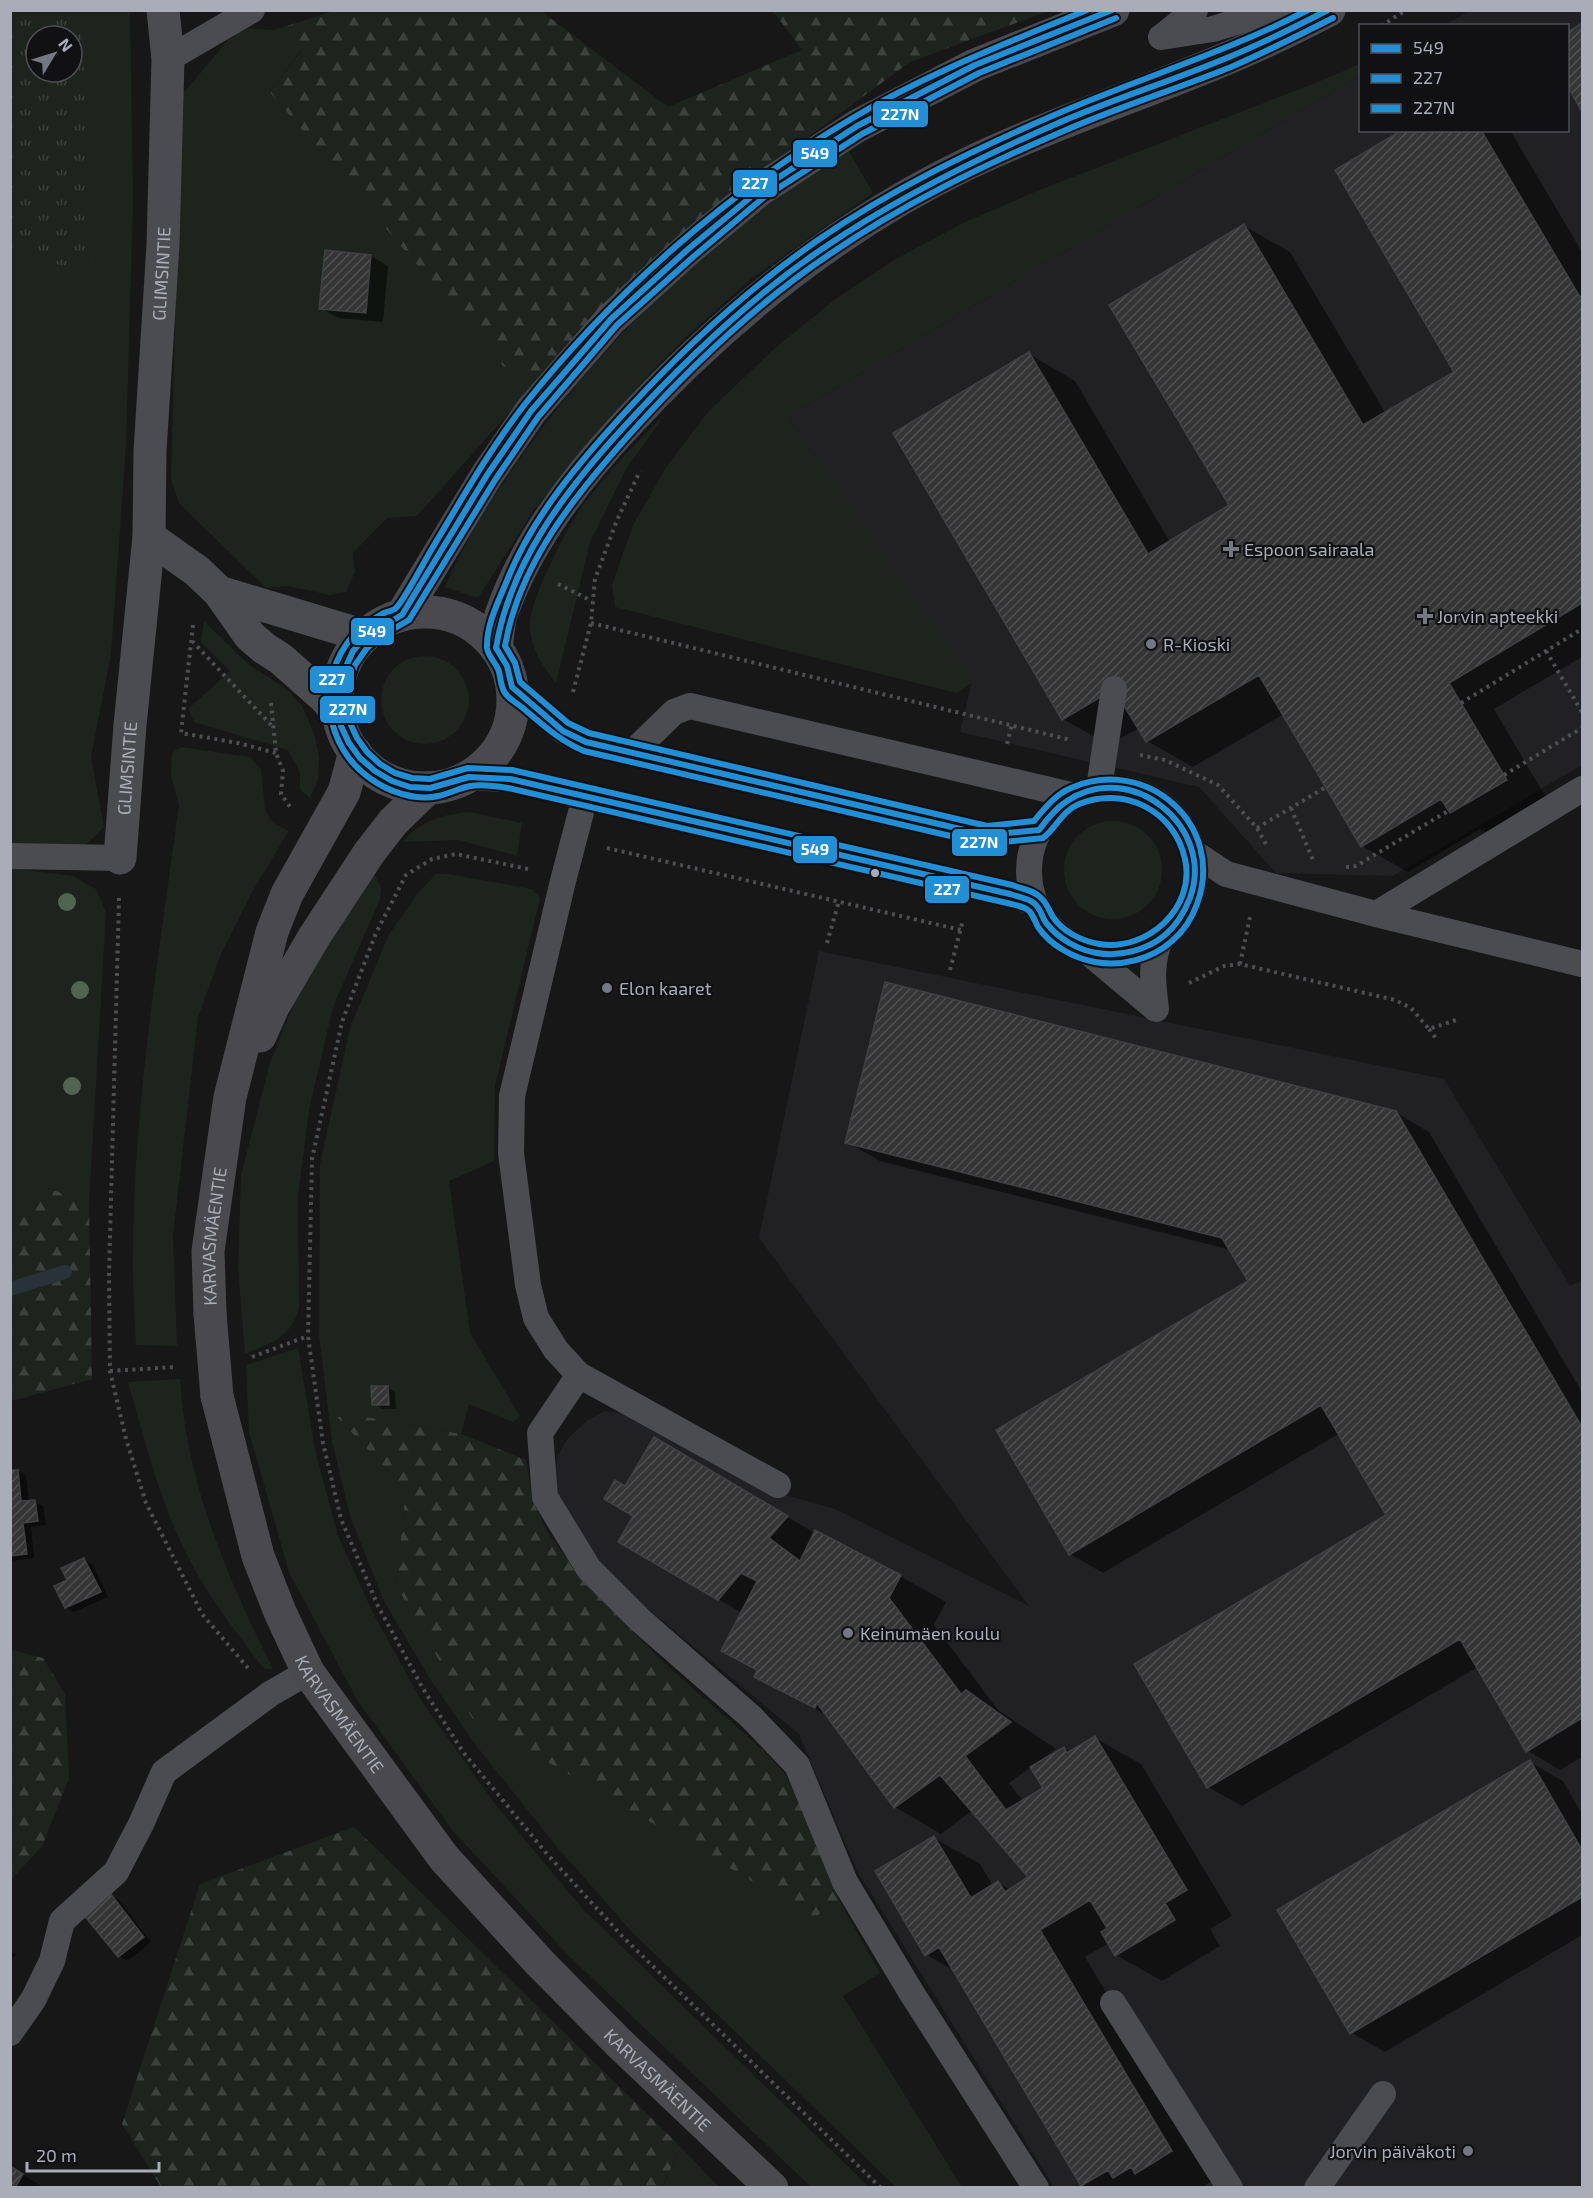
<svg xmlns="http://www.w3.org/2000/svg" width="1593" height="2198" viewBox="0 0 1593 2198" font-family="'Exo 2',sans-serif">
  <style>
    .built { fill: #212123 }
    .grass { fill: #1d241e; fill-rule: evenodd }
    .forest { fill: url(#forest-firs) }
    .park { fill: url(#park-tufts); fill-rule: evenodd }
    .shadow { fill: #0007; fill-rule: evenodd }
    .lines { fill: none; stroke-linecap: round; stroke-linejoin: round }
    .stream { stroke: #2a3239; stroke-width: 14 }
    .building { fill: url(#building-hatch); stroke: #3f4043; stroke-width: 1.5 }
    .path { stroke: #4d4e52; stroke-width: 4; stroke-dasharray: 3 4.5; stroke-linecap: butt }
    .lane { stroke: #4b4c50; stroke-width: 26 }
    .street { stroke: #4b4c50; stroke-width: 33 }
    .secondary { stroke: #4a4a4e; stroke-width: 33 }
    .secondary-bridge { stroke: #4a4a4e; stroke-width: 33 }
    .bus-1-casing { stroke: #111113; stroke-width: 10 }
    .bus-2-casing { stroke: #111113; stroke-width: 10 }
    .bus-3-casing { stroke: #111113; stroke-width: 10 }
    .bus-1 { stroke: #208fd6; stroke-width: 6 }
    .bus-2 { stroke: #208fd6; stroke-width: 6 }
    .bus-3 { stroke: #208fd6; stroke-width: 6 }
    .tree { fill: #506451 }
    .poi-dot { fill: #757880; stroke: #111113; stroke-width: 2 }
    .bus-dot { fill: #a8adb8; stroke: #111113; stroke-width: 2 }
    .labels { text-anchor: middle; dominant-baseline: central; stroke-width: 4.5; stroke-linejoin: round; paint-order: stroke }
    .street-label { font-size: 18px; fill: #a8adb8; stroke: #111113 }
    .poi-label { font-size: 18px; fill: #a8adb8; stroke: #111113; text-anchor: start }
    .line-badge { stroke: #111113; stroke-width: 2 }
    .badge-label { font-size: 16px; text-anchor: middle; font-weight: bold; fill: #fff }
  </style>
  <defs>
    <pattern id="forest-firs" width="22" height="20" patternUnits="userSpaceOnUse" patternTransform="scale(1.5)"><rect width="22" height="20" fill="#1d241e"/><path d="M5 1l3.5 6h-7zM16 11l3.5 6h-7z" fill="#3b413d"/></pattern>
    <pattern id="park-tufts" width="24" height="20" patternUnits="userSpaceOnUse" patternTransform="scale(1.5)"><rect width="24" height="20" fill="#1d241e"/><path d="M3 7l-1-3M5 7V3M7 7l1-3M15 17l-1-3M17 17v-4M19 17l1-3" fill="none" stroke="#3b413d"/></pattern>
    <pattern id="building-hatch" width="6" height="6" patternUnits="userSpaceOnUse" patternTransform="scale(1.5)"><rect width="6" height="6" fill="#353536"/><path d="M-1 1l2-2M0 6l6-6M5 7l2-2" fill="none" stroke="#4f5051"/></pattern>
  </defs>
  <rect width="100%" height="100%" fill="#171717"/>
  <path class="built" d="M 1470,11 L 1582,11 L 1582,765 L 1393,876 L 1276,873 L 1199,787 L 960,732 L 972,681 L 788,417 L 1360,75 L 1360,130 L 1568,130 L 1568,26 L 1444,25 Z
    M 819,951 L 1444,1079 L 1570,1286 L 1582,1281 L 1582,2187 L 1054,2187 L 857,1871 L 799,1734 L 604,1573 L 563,1512 L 554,1481 L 558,1455 L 568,1438 L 588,1420 L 605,1411 L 634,1415 L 771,1491 L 835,1509 L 1029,1606 L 759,1238 Z"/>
  <path class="grass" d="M 11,11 L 130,11 L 133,203 L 126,446 L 111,654 L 91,757 L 104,827 L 83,847 L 11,845 ZM 36,36 L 72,36 L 72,72 L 36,72 Z
    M 238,28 L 274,30 L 302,49 L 270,92 L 537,381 L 417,516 L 387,518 L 353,553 L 355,572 L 346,592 L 330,595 L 288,586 L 266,588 L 179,503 L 171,479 L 181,96 Z
    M 1360,64 L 1360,75 L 788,417 L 973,682 L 957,693 L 615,607 L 612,585 L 633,525 L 667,466 L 708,412 L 774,349 L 833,301 L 896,259 L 963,223 L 1037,191 L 1315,83 Z
    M 848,150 L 873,193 L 751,279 L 685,338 L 644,380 L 568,467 L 534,510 L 478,598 L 445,587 C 465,540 492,499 521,457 C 575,381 640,309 711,249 C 754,212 801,181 848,150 Z
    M 666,413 L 626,469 L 590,542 L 556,683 C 544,668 532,650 530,630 C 529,612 537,594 544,578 C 555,553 567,528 583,505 C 607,472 637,442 666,413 Z
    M 204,621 L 249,665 L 287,689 L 302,706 L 314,733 L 319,757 L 318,780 L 310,798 L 300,790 L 300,772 L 288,750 L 194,722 L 188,709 L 230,671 L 201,642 Z
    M381 700a44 44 0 1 1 88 0a44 44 0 1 1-88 0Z
    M 181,747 L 250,757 L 261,769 L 265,810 L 273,823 L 289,831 L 252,892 L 221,954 L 198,1017 L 173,1236 L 177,1346 L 136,1345 C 123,1165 155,984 179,805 L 171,776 L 172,753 Z
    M 469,812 L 522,823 L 517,856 L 459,840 L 403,842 C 421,820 442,815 469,812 Z
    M1064 870a49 49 0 1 1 98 0a49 49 0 1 1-98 0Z
    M 11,868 L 73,876 L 96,889 L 106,912 L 89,1203 L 42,1186 L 11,1220 Z
    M 436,874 L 448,874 L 532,889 L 540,898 L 495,1086 L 494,1161 L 449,1181 L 470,1333 L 520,1416 L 513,1422 L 469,1404 L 461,1434 L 355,1415 L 337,1417 L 406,1490 L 396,1586 L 813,1916 L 840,1902 L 880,1973 L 843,1996 L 962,2187 L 896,2187 L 632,1932 L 557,1847 L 474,1743 L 430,1679 L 384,1601 L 350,1516 L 332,1441 L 319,1336 L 320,1164 L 350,1028 L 388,936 L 418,893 Z
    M 375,875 L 381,888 L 380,899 L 333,1007 L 309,1110 L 298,1196 L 299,1308 C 291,1338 271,1343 245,1354 L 238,1268 L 241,1175 L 270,1063 L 310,963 L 368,879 Z
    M 298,1348 L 315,1450 L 338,1536 L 373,1613 L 422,1702 L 495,1804 L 582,1908 L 869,2187 L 811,2187 L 569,1956 L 453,1831 L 357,1700 L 289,1572 L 249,1432 L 246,1365 Z
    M 180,1379 C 186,1482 227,1577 273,1669 L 264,1669 C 235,1631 204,1591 183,1547 C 158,1495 144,1438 128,1382 Z
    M 681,2147 L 719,2187 L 662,2188 Z"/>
  <path class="forest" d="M 334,11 L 541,11 L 668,107 L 802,50 L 773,11 L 1049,11 L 910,62 L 707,212 L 537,381 L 503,366 L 270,92 L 302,50 L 274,30 Z
    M 42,1186 L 89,1203 L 92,1379 L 11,1401 L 11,1220 Z
    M 355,1415 L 461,1434 L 526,1460 L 532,1499 L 547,1532 L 589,1587 L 664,1663 L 764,1751 L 785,1774 L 800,1804 L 840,1902 L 814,1917 L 472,1718 L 396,1585 L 406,1490 L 337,1417 Z
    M 11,1650 L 43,1658 L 65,1694 L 69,1779 L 42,1846 L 11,1880 Z
    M 354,1827 L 681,2147 L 662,2187 L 161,2187 L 122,2124 L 200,1884 Z"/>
  <path class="park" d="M 10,11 L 81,11 L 93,270 L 11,257 ZM 36,36 L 72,36 L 72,72 L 36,72 Z"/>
  <path class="shadow" d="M 1582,25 L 1582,109 L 1568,84 L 1568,34 Z
    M 1405,130 L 1510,130 L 1582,252 L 1582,657 L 1494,709 L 1551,806 L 1497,839 L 1480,829 L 1408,872 L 1362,846 L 1284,714 L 1193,767 L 1147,741 L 1139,728 L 1109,745 L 1063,719 L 1029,354 L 1075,381 L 1170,542 L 1231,506 L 1244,226 L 1290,252 L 1386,414 L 1456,372 Z
    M 326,252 L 371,256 L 388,266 L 383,322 L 338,318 L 321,308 Z
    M 1395,1112 L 1429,1132 L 1582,1392 L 1582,1757 L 1560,1770 L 1527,1750 L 1478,1667 L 1242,1806 L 1208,1787 L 1389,1515 L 1340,1433 L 1103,1573 L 1070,1554 L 1250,1282 L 1231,1250 L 880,1161 L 847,1142 Z
    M 387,1387 L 395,1392 L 396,1409 L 382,1409 L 374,1404 Z
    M 655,1440 L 815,1533 L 900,1576 L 946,1602 L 934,1625 L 998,1710 L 1056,1749 L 1043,1758 L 1044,1760 L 1064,1748 L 1071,1752 L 1095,1738 L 1141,1764 L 1232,1916 L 1210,1929 L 1220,1946 L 1162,1981 L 1116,1955 L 1109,1943 L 1085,1957 L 1217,2178 L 1201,2188 L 1087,2188 L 1082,2185 L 954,1971 L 926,1954 L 934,1838 L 980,1864 L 993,1886 L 998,1883 L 1011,1890 L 1031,1878 L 973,1810 L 941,1834 L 895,1807 L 828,1716 L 756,1676 L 759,1671 L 723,1650 L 742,1613 L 620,1541 L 635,1515 L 626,1488 ZM 1031,1767 L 1045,1789 L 1023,1801 L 1009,1783 Z
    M 18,1471 L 26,1476 L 29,1502 L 35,1502 L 43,1506 L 46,1525 L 31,1527 L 34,1558 L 10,1561 L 10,1472 Z
    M 84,1559 L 92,1564 L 108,1597 L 74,1612 L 66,1607 L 69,1581 Z
    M 1530,1762 L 1563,1781 L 1582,1814 L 1582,1935 L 1385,2052 L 1352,2033 Z
    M 110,1895 L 118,1899 L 151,1942 L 128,1961 L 119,1956 L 85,1914 Z
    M 10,1951 L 16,1954 L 10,1963 Z
    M 10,2167 L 40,2185 L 38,2188 L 10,2188 Z"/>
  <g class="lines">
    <path class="stream" d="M 10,1289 L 65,1272"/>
  </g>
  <path class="building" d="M 1582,23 L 1582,112 L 1568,87 L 1568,32 Z
    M 1402,130 L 1481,130 L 1580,297 L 1582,295 L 1582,603 L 1449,683 L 1507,780 L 1450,813 L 1441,799 L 1361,847 L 1259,675 L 1146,742 L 1114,689 L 1062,720 L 893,433 L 1029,352 L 1148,554 L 1229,505 L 1109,305 L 1244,224 L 1363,425 L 1454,372 L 1335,170 Z
    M 325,250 L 371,255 L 366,313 L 319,309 Z
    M 885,982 L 1396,1111 L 1582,1427 L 1582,1718 L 1526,1752 L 1460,1639 L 1207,1788 L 1134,1664 L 1386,1515 L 1321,1405 L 1069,1555 L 996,1430 L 1248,1281 L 1222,1238 L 845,1143 Z
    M 371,1386 L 388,1386 L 389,1405 L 372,1405 Z
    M 654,1437 L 788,1516 L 769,1538 L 800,1561 L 815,1530 L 901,1575 L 889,1598 L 961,1694 L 966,1690 L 1011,1722 L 965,1756 L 1006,1810 L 1043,1788 L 1030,1767 L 1064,1747 L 1067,1753 L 1095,1736 L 1187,1890 L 1165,1903 L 1175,1920 L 1115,1956 L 1101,1932 L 1107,1928 L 1090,1900 L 1040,1930 L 1172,2151 L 1135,2174 L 1131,2167 L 1113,2178 L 1108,2170 L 1081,2186 L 939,1947 L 925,1956 L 875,1871 L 934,1836 L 971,1898 L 998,1881 L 1005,1892 L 1028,1877 L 940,1775 L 894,1808 L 817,1703 L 815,1708 L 754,1677 L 757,1670 L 721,1651 L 757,1581 L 741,1573 L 718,1600 L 618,1542 L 633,1516 L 604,1499 L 615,1480 L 625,1486 Z
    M 10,1470 L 18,1470 L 21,1501 L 35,1500 L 38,1521 L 23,1523 L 27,1554 L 10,1556 Z
    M 84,1558 L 101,1592 L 65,1608 L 54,1586 L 67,1580 L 61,1568 Z
    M 1530,1760 L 1582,1850 L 1582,1897 L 1350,2034 L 1277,1910 Z
    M 110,1893 L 144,1937 L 118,1957 L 83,1914 Z
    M 10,2166 L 23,2174 L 15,2188 L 10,2188 Z"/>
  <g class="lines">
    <path class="path" d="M 1381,26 L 1406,10
      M 558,584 L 592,601
      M 591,623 L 1071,740
      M 193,625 L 181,733 L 238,743 L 276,753
      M 192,641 L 271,725
      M 1546,651 L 1582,712
      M 573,692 L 591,623 L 595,579 L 617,520 L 640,471
      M 271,703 L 276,753 L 283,771 L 281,794 L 291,808
      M 1461,703 L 1582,629
      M 1007,744 L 1012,724
      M 1140,755 L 1165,760 L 1218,785 L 1257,828 L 1267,846
      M 1504,775 L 1582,728
      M 1291,808 L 1313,860
      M 1257,828 L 1326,787
      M 607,848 L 961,930
      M 1346,867 L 1356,866 L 1448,811
      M 528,869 L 456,854 L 432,859 L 406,875 L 376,933 L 342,1022 L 312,1159 L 308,1336 L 323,1443 L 341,1519 L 378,1606 L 422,1687 L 463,1752 L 547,1854 L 623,1937 L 881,2188
      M 119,898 L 109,1274 L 110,1371 L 126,1439 L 146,1503 L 202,1614 L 248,1668
      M 827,943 L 839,901
      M 1240,964 L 1250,917
      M 950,970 L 963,920
      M 1189,983 L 1224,966 L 1240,964 L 1395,1000 L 1411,1008 L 1429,1029 L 1456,1020
      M 1429,1029 L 1438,1041
      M 252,1357 L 308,1336
      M 110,1371 L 176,1367"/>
    <path class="lane" d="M 1164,35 L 1195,10
      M 1161,37 L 1213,29 L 1259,15 L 1312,10
      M 168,59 L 252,10
      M 512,687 L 563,731 L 586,742 L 986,835 L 1039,830
      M 632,753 L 674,712 L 690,706 L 1075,796
      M 469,777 L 517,780 L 550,789 L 1010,894 L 1034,903
      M1029 871a83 83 0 1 1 166 0a83 83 0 1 1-166 0Z
      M 1099,788 L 1114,689
      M 585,797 L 563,881 L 512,1096 L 511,1153 L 528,1285 L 536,1318 L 556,1350 L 579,1375 L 778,1485
      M 1193,852 L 1226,874 L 1376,914 L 1582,964
      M 10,856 L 120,858
      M 1376,914 L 1582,789
      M 1088,952 L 1156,1009
      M 1156,1009 C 1153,984 1150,964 1160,940
      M 579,1375 L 540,1433 L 545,1497 L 589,1569 L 640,1620 L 751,1717 L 797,1765 L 845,1882 L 911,1992 L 1036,2188
      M 1113,2003 L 1230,2188
      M 10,2033 L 33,2000 L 52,1961 L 62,1921 L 116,1872 L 141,1824 L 164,1772 L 270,1694 L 308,1672
      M 1317,2188 L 1383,2094"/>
    <g class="street">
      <path d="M 149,537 L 197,571 L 219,592 L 250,636 L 264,648 L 281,659 L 324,697 L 338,713"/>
      <path d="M 219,592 L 365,636"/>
      <path id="s1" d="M 120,858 L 130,725 L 149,537 L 150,451 L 163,245 L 168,59 L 163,10"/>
    </g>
    <g class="secondary">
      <circle cx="425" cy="700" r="88"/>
      <path d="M 402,615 L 487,475 L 531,411 L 611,319 L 687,250 L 758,191 L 857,126 L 975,65 L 1113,10"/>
      <path d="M 496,648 C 498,637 498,626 501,615 C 525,545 572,483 622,429 C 721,321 834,228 967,164 C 1053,123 1143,94 1230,57 C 1264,43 1296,27 1329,10"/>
      <path d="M 260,1036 L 273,1007 L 314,937 L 369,853 L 393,822 L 428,788"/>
      <path id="s2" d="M 210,1314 L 208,1251 L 230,1097 L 272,932 L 287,894 L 344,792 L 355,752"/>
      <path id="s3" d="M 217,1396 L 258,1556 L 280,1612 L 308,1672 L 444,1858 L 540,1963 L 618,2042 L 772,2188"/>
    </g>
    <path class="secondary-bridge" d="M 210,1314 L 217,1396"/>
    <g class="bus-1-casing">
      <path id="bus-1" d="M 1112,10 L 975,65 L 857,126 L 758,191 L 687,250 L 611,319 L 531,411 L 487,475 L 402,615 L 368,634 L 353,651 L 343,673 L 338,707 L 341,726 L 349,743 L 360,758 L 375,771 L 392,781 L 410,787 L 430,788 L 469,777 L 510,779 L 1010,894 C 1018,897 1029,898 1035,904 C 1041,909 1042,918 1047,924 C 1059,939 1078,950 1097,953 C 1120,957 1147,950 1165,935 C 1177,925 1184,913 1190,898 C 1216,827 1131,758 1067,801 C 1056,808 1047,819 1039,830 L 986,835 L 586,742 L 563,731 L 512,687 L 507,666 L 496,648 C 510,563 565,491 622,429 C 683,362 750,297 825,247 C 897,198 976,159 1056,124 C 1113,99 1172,81 1229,57 C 1263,43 1295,27 1328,10"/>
    </g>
    <g class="bus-2-casing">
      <path id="bus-2" d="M 1087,10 C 1007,43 926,74 851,119 C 727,193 615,291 525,404 C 489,450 460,502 430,552 C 423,564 404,600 396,608 C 393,611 388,611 384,613 C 373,619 362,627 353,636 C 315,679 324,747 371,779 C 389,792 416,801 438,796 C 449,794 459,788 470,786 C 482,784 496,786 508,788 L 1007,903 C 1014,905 1024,906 1029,911 C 1033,914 1035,922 1038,927 C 1050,945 1073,958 1095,962 C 1121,967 1152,959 1172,941 C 1184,931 1192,918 1197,904 C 1226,825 1147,755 1071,788 C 1056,794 1044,809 1034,821 L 987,826 L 589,733 L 568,723 L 520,682 L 515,663 L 505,646 C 519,564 575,495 629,435 C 689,368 755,304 830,254 C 901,205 980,167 1059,133 C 1115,108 1174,90 1231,67 C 1266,52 1299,35 1333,18"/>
    </g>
    <g class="bus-3-casing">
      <path id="bus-3" d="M 1116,18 L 979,73 L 862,134 L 763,198 L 693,257 L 617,325 L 538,417 L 495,480 L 409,620 L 383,635 L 367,648 L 355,665 L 348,688 L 347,706 L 350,723 L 357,738 L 367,752 L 380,764 L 395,773 L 412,778 L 430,779 L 468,768 L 512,770 L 1012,885 C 1022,889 1034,890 1041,898 C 1047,903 1049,911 1053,917 C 1063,932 1082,941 1099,944 C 1147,952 1196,908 1185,859 C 1174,810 1124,786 1079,804 C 1062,811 1056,828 1043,838 L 985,844 L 584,751 C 559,740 544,726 524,709 C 518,704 509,699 505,693 C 500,686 501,676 498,669 C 495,662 488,656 487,648 C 486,626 498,602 506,583 C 532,516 581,460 629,408 C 686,346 749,288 818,240 C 890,190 971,151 1052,116 C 1137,79 1225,53 1308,10"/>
    </g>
    <use href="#bus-1" class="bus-1"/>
    <use href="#bus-2" class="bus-2"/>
    <use href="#bus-3" class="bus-3"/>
  </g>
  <g class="tree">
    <circle cx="67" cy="902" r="9"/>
    <circle cx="80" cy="990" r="9"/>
    <circle cx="72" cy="1086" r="9"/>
  </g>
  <g class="poi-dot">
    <path d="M1228 540h6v6h6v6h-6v6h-6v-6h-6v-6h6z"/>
    <path d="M1422 607h6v6h6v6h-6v6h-6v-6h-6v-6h6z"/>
    <circle cx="1151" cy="644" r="6"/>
    <circle cx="607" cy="988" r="6"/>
    <circle cx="848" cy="1633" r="6"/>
    <circle cx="1468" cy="2151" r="6"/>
  </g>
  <circle class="bus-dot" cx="875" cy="873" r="5"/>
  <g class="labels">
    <g class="street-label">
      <text stroke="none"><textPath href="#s1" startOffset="586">GLIMSINTIE</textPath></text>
      <text stroke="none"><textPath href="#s1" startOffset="90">GLIMSINTIE</textPath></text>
      <text stroke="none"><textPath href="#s2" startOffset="78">KARVASMÄENTIE</textPath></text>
      <text stroke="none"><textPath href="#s3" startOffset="344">KARVASMÄENTIE</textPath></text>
      <text stroke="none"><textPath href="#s3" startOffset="830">KARVASMÄENTIE</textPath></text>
    </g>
    <g class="poi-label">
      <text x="1244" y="549">Espoon sairaala</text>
      <text x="1437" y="616">Jorvin apteekki</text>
      <text x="1163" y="644">R-Kioski</text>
      <text x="619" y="988">Elon kaaret</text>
      <text x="860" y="1633">Keinumäen koulu</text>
      <text x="1456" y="2151" text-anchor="end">Jorvin päiväkoti</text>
    </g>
  </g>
  <g class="line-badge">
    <rect x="872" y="100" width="57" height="28" rx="6" fill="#208fd6"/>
    <rect x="792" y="139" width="46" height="29" rx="6" fill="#208fd6"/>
    <rect x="732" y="169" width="46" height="29" rx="6" fill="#208fd6"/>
    <rect x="350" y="617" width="45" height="29" rx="6" fill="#208fd6"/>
    <rect x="309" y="665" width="46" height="29" rx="6" fill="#208fd6"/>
    <rect x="319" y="695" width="57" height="29" rx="6" fill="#208fd6"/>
    <rect x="951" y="828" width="57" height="29" rx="6" fill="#208fd6"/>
    <rect x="792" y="835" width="46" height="29" rx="6" fill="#208fd6"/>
    <rect x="924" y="875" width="46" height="29" rx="6" fill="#208fd6"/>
  </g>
  <g class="badge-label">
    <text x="900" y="120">227N</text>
    <text x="815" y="159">549</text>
    <text x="755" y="189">227</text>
    <text x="372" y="637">549</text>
    <text x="332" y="685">227</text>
    <text x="348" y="715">227N</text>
    <text x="979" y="848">227N</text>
    <text x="815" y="855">549</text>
    <text x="947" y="895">227</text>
  </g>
  <rect width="1593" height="2198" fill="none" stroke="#a8adb8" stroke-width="24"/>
  <rect x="1359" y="24" width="210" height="108" fill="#111113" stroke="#4d4f55" stroke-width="1.5"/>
  <rect x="1371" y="44" width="30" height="9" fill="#208fd6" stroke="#4d4f55" stroke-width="1.5"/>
  <text x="1413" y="54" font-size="18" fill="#a8adb8">549</text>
  <rect x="1371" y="74" width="30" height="9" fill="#208fd6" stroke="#4d4f55" stroke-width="1.5"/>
  <text x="1413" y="84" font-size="18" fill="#a8adb8">227</text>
  <rect x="1371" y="104" width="30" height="9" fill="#208fd6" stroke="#4d4f55" stroke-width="1.5"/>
  <text x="1413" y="114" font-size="18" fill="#a8adb8">227N</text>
  <g transform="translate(54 54) rotate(52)"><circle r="28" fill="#111113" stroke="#4d4f55" stroke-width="1.5"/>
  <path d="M0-4.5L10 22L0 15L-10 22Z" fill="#757880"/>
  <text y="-9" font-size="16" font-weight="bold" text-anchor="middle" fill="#a8adb8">N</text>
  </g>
  <path d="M27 2162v9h132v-9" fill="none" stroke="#a8adb8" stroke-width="3"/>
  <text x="36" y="2162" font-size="18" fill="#a8adb8" stroke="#111113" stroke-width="4.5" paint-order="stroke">20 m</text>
</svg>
